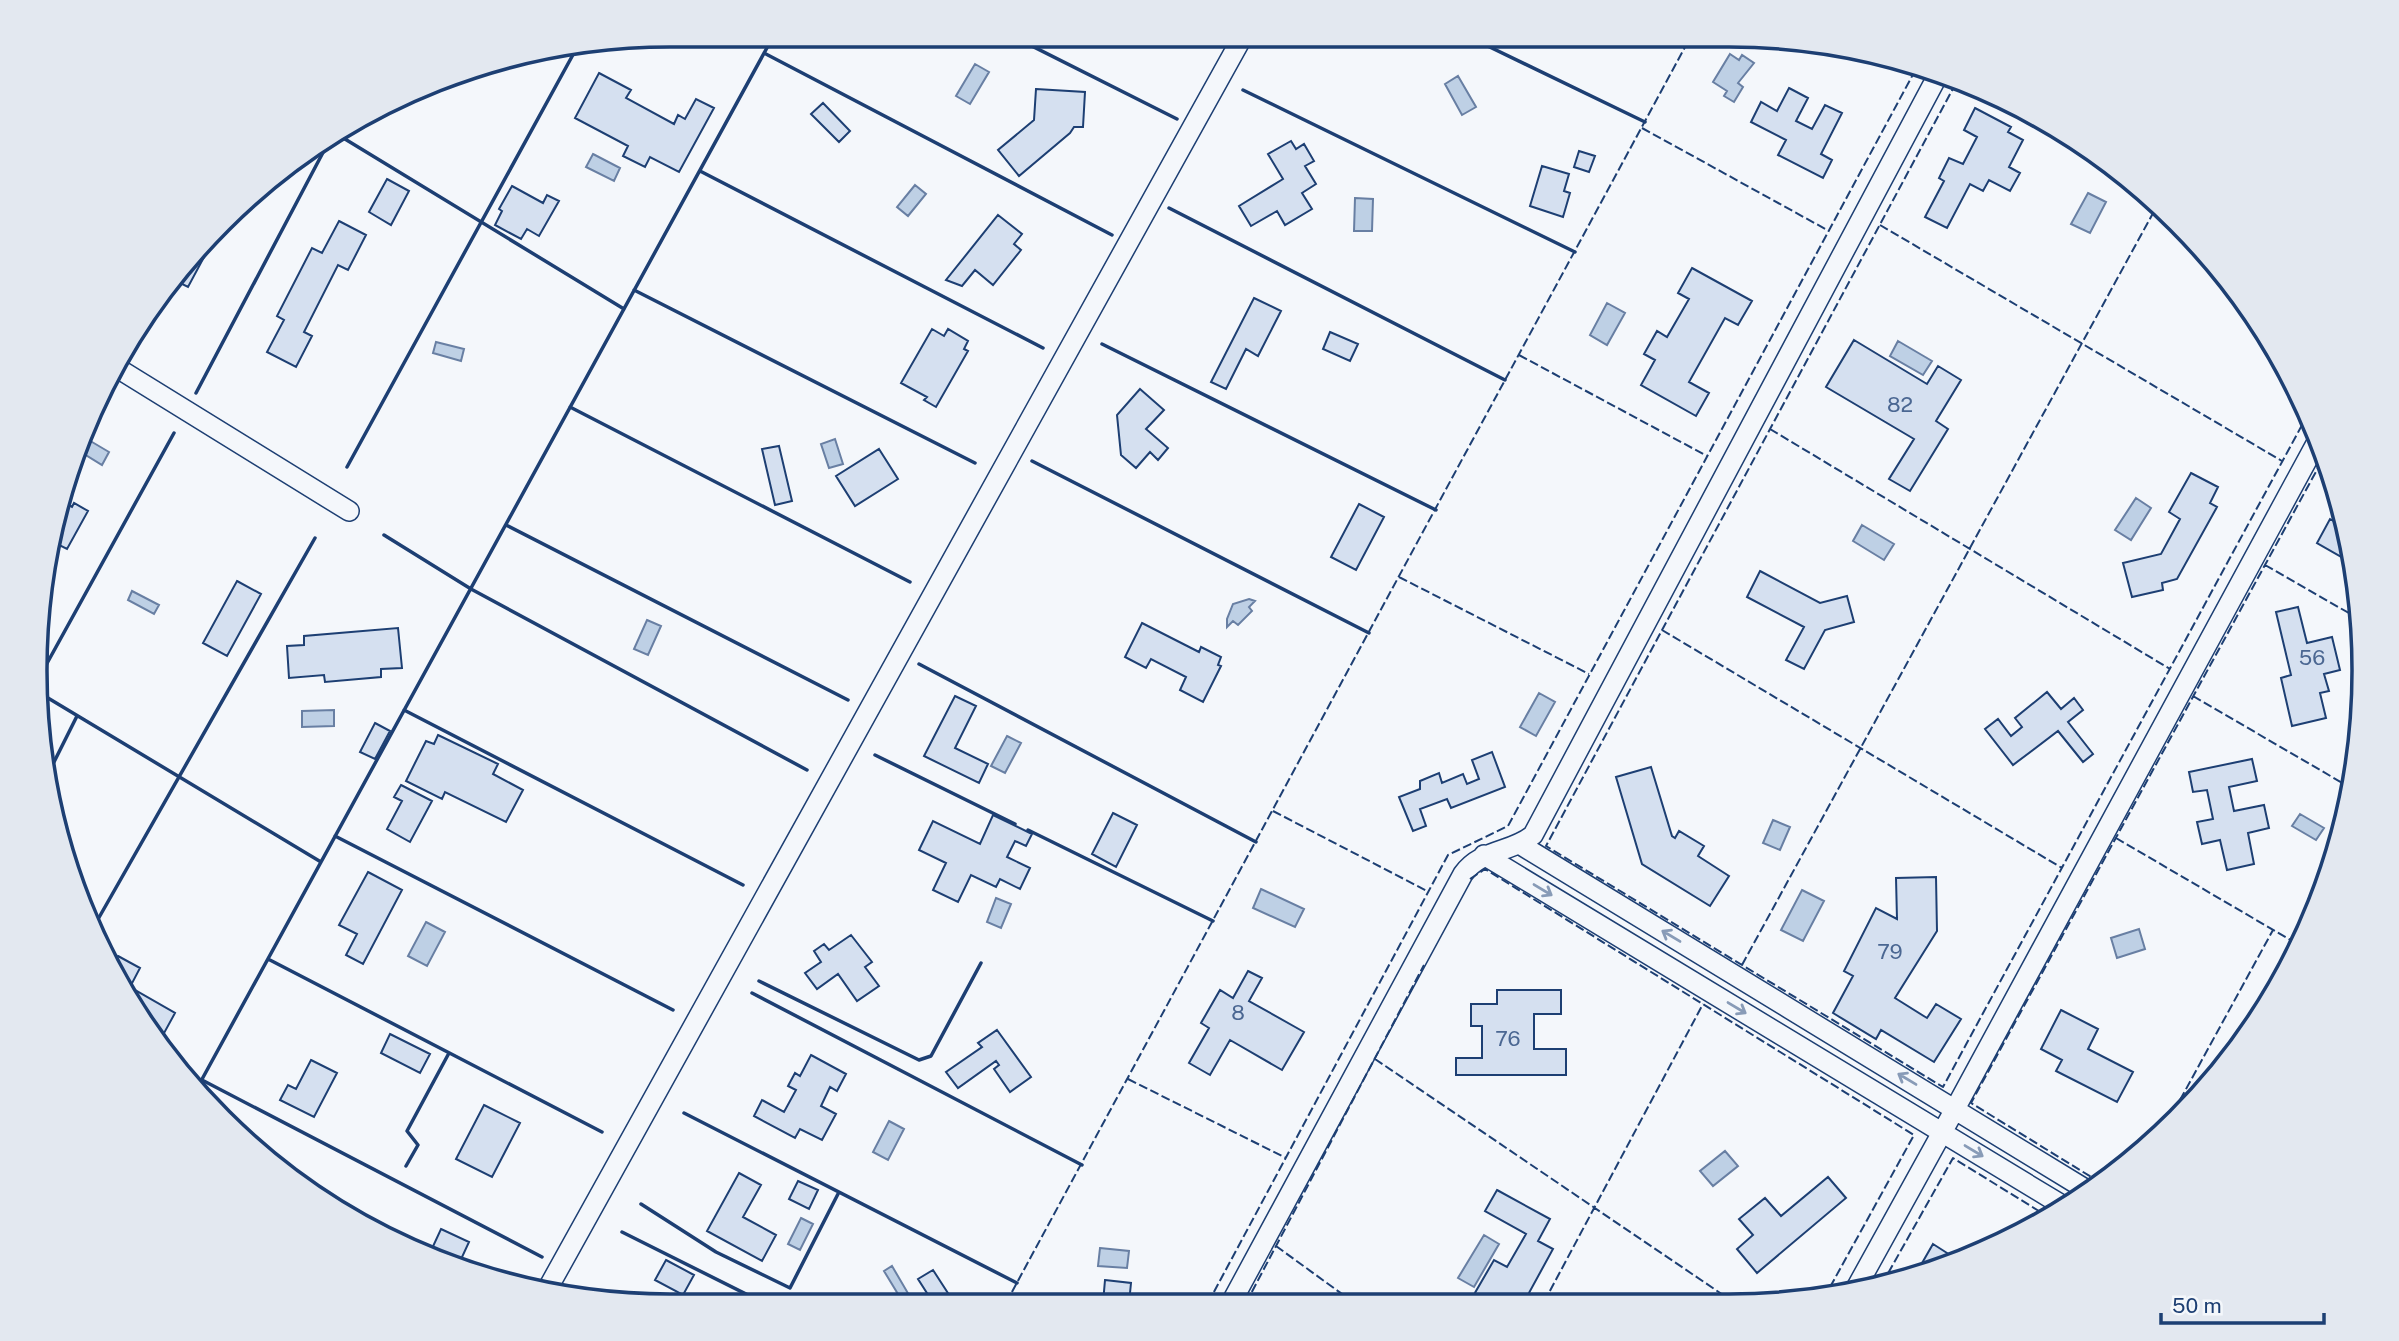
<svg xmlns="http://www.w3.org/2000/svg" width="2399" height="1341" viewBox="0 0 2399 1341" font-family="'Public Sans',sans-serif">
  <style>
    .water { fill: #bed0e5; stroke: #687fa3; stroke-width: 2 }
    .building { fill: #d5e0f0; stroke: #1d3f73; stroke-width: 2 }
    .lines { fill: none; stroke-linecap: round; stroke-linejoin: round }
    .minor-casing { stroke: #1d3f73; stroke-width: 22 }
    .minor { stroke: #f4f7fb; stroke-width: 19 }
    .fence { stroke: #1d3f73; stroke-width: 2; stroke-dasharray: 9 3.5; stroke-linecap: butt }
    .wall { stroke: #1d3f73; stroke-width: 3.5 }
    .oneway { stroke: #889bb7 }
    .labels { text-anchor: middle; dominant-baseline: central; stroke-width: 5; stroke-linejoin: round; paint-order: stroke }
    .number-label { font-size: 21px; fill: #4b6792 }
    .rim { fill: none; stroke: #1d3f73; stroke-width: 3.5 }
  </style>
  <rect width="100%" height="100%" fill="#f4f7fb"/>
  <path class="water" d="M 1730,54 L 1739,60 L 1742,55 L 1754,63 L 1738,83 L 1743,87 L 1734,102 L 1724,96 L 1727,91 L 1713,82 Z
    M 975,64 L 989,72 L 970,104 L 956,96 Z
    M 1458,76 L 1476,107 L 1462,115 L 1445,84 Z
    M 593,154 L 620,168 L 614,181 L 586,167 Z
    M 915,185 L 926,194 L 908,216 L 897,207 Z
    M 2088,193 L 2106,202 L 2090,233 L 2071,224 Z
    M 1355,198 L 1373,199 L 1372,231 L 1354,231 Z
    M 1607,303 L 1625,313 L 1607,345 L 1590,335 Z
    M 1898,341 L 1932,361 L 1923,375 L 1890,356 Z
    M 436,342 L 464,349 L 461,361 L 433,353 Z
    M 87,439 L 109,452 L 102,465 L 81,452 Z
    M 835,439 L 843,464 L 829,468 L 821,444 Z
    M 2136,498 L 2151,508 L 2131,540 L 2115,530 Z
    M 1862,525 L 1894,544 L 1884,560 L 1853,541 Z
    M 132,591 L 159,605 L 154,614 L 128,600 Z
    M 1249,599 L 1255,601 L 1249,607 L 1252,611 L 1238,625 L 1233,621 L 1227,627 L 1227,619 L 1233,604 Z
    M 647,620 L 661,626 L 648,655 L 634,649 Z
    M 1539,693 L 1555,702 L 1536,736 L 1520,727 Z
    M 334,710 L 334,726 L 302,727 L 302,711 Z
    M 1007,736 L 1021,743 L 1005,773 L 991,766 Z
    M 2300,814 L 2324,828 L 2316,840 L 2292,826 Z
    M 1773,820 L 1790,827 L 1780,850 L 1763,843 Z
    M 1261,889 L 1304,909 L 1295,927 L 1253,908 Z
    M 1802,890 L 1824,901 L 1803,941 L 1781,930 Z
    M 996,898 L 1011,904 L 1001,928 L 987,922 Z
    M 426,922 L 445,932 L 427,966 L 408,956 Z
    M 2139,929 L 2145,949 L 2117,958 L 2111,938 Z
    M 889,1121 L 904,1129 L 888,1160 L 873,1152 Z
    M 1725,1151 L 1738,1166 L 1713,1186 L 1700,1171 Z
    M 801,1218 L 813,1224 L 800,1250 L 788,1244 Z
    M 1484,1235 L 1499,1244 L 1474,1287 L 1458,1278 Z
    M 1100,1248 L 1129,1251 L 1127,1268 L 1098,1266 Z
    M 892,1266 L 909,1295 L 901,1299 L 884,1271 Z"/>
  <path class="building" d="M 1107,36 L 1130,36 L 1125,45 Z
    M 599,73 L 631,90 L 626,98 L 674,124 L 678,115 L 685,119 L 696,99 L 714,108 L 679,172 L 650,157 L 645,167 L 623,156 L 628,146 L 575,118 Z
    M 1789,88 L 1808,98 L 1796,121 L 1812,129 L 1825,105 L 1842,113 L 1821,154 L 1832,160 L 1823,178 L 1778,155 L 1786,140 L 1751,122 L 1761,102 L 1777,111 Z
    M 1036,89 L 1085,92 L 1083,127 L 1074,127 L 1070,133 L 1019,176 L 998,150 L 1034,120 Z
    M 823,103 L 850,131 L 839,142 L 811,114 Z
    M 1975,108 L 2011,127 L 2008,132 L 2023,140 L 2009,167 L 2020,173 L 2010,191 L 1989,180 L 1983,191 L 1970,184 L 1947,228 L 1925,217 L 1944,181 L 1939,178 L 1949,158 L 1963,164 L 1977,137 L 1964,130 Z
    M 1291,141 L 1296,149 L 1304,144 L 1314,161 L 1305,166 L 1316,184 L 1302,193 L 1312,209 L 1285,225 L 1277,211 L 1251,226 L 1239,206 L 1283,179 L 1268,154 Z
    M 1579,151 L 1595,156 L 1589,172 L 1574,167 Z
    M 1542,166 L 1569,174 L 1564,191 L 1570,193 L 1563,217 L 1530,206 Z
    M 387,179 L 409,191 L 391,225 L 369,212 Z
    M 512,186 L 543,203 L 547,195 L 559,201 L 539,236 L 527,229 L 521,239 L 495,225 L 502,211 L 499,209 Z
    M 998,215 L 1022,234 L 1014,244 L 1021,250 L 993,285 L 975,270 L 962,286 L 946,280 Z
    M 339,221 L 366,235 L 348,270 L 338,265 L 304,332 L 312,336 L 296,367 L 267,352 L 284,320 L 277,316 L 312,248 L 322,253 Z
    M 211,244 L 188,287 L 176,281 Z
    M 1692,268 L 1752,301 L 1738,325 L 1725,318 L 1689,382 L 1709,393 L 1696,416 L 1641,385 L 1655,360 L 1644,354 L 1657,331 L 1667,337 L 1689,299 L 1678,293 Z
    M 1254,298 L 1281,311 L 1258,356 L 1246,349 L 1226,389 L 1211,382 Z
    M 932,329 L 944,336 L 948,329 L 968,341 L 964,349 L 968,351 L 936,407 L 924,400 L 927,397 L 901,383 Z
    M 1330,332 L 1358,344 L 1350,361 L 1323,349 Z
    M 1854,340 L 1927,384 L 1938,366 L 1961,380 L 1936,421 L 1948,429 L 1910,491 L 1889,479 L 1914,439 L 1826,387 Z
    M 1140,389 L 1164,410 L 1146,429 L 1168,448 L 1158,460 L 1150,452 L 1136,468 L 1121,455 L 1117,415 Z
    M 779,446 L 792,501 L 775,505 L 762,449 Z
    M 879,449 L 898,479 L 855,506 L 836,476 Z
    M 2191,473 L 2218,487 L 2210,503 L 2217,507 L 2177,579 L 2162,583 L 2163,590 L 2132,597 L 2123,563 L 2161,554 L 2180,519 L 2169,512 Z
    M 59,500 L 72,507 L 74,503 L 88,511 L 67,549 L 53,542 Z
    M 1359,504 L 1384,517 L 1356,570 L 1331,557 Z
    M 2330,519 L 2346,528 L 2352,563 L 2317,543 Z
    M 1760,571 L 1820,603 L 1847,596 L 1854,622 L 1825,630 L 1804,669 L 1786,660 L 1804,627 L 1747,597 Z
    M 237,581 L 261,594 L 227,656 L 203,643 Z
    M 2298,607 L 2307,643 L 2332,637 L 2340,670 L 2324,674 L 2329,691 L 2320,693 L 2326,718 L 2292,726 L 2281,678 L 2291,675 L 2276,612 Z
    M 1142,623 L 1199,652 L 1201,647 L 1221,657 L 1218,665 L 1221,666 L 1203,702 L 1180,690 L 1186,677 L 1151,659 L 1146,668 L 1125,657 Z
    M 398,628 L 402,668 L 381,669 L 381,677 L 325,682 L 324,675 L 289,678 L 287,646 L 304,645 L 304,636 Z
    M 2047,692 L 2061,709 L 2074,698 L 2083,710 L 2068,722 L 2093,754 L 2083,762 L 2058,731 L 2013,765 L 1985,729 L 1998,719 L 2011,736 L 2022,727 L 2015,718 Z
    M 955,696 L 976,706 L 955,748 L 988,764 L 979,783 L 924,756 Z
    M 375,723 L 390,731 L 375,759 L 360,752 Z
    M 438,735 L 498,764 L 493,774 L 523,790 L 506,822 L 445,792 L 442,799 L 406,781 L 426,741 L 434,744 Z
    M 1492,752 L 1505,787 L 1451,808 L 1447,799 L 1420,809 L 1426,826 L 1413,831 L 1399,797 L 1420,789 L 1420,781 L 1439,773 L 1442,783 L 1463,774 L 1467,784 L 1479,779 L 1472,760 Z
    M 2252,759 L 2257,781 L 2229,787 L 2234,811 L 2264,805 L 2269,828 L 2248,833 L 2254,864 L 2227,870 L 2220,840 L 2202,844 L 2197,822 L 2213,819 L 2207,790 L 2193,792 L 2189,772 Z
    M 1651,767 L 1672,836 L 1675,838 L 1679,831 L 1704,846 L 1698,856 L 1729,876 L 1710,906 L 1642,864 L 1616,777 Z
    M 401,785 L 432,801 L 410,842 L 387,829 L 402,801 L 394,797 Z
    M 1113,813 L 1137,825 L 1116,867 L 1092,854 Z
    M 993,815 L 1032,834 L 1026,846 L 1015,841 L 1007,857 L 1030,868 L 1020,889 L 1000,879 L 996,887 L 971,875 L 958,902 L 933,890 L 946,863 L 919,850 L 933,821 L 980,844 Z
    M 368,872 L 402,890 L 363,964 L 346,955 L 357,934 L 339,925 Z
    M 1936,877 L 1937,931 L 1895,998 L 1927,1018 L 1936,1004 L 1961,1019 L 1934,1062 L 1881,1030 L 1876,1039 L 1833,1013 L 1853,976 L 1844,971 L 1876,908 L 1897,919 L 1896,878 Z
    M 851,935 L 872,962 L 865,967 L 879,986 L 857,1001 L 838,974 L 817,989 L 805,973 L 821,962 L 814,951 L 824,944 L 829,950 Z
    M 118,956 L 140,968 L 130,987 L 175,1013 L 163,1035 L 156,1031 L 114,963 Z
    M 1248,971 L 1262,978 L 1249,1001 L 1304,1032 L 1282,1070 L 1230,1040 L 1210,1075 L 1189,1063 L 1209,1028 L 1201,1023 L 1220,990 L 1233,998 Z
    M 1497,990 L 1561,990 L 1561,1014 L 1534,1014 L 1534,1049 L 1566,1049 L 1566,1075 L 1456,1075 L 1456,1058 L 1482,1058 L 1482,1026 L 1471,1026 L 1471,1004 L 1497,1004 Z
    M 2061,1010 L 2098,1029 L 2088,1049 L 2133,1072 L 2117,1102 L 2056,1071 L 2062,1060 L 2041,1049 Z
    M 997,1030 L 1031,1077 L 1010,1092 L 994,1069 L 999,1065 L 996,1061 L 958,1088 L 946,1072 L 982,1047 L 978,1043 Z
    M 390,1034 L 430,1054 L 420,1073 L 381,1053 Z
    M 811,1055 L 846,1074 L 837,1091 L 830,1087 L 821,1106 L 836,1114 L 822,1140 L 800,1129 L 795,1138 L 754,1116 L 762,1100 L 784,1112 L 796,1090 L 788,1086 L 795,1073 L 800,1076 Z
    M 311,1060 L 337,1073 L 314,1117 L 280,1100 L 288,1085 L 296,1089 Z
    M 484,1105 L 520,1123 L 492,1177 L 456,1159 Z
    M 739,1173 L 761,1185 L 743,1217 L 776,1235 L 762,1261 L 707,1231 Z
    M 1828,1177 L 1846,1198 L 1757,1273 L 1737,1249 L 1753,1235 L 1739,1219 L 1765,1198 L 1781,1216 Z
    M 798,1181 L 818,1190 L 809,1209 L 789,1199 Z
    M 1497,1190 L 1550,1219 L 1538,1241 L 1553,1249 L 1524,1302 L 1479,1302 L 1472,1298 L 1494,1260 L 1507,1267 L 1526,1234 L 1485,1211 Z
    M 441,1229 L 469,1242 L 457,1268 L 429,1255 Z
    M 1933,1244 L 1958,1260 L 1933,1272 L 1914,1277 Z
    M 666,1260 L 694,1275 L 683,1295 L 655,1280 Z
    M 933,1270 L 955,1304 L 934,1304 L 918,1279 Z
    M 1105,1280 L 1131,1283 L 1129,1303 L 1103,1303 Z"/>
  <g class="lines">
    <g class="minor-casing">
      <path id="minor" d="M 119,369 L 349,511
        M 1521,845 L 2090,1192
        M 1484,855 L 2065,1207
        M 548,1288 L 1243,36
        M 1855,1290 L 1955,1109 L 2318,440
        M 1231,1303 L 1463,874 C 1481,849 1511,853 1533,835 L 1938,75"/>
    </g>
    <use href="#minor" class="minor"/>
    <path class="fence" d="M 1956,83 L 1546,846 L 1943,1087 L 2308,414
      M 1642,128 L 1829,231
      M 1880,225 L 2282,461
      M 1519,355 L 1707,456
      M 1770,429 L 2170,669
      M 2265,565 L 2361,620
      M 1399,577 L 1589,674
      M 1662,630 L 2062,868
      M 2193,696 L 2351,788
      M 1273,811 L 1429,892
      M 2116,838 L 2299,945
      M 1470,879 L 1485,869 L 1914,1135 L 1824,1298
      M 1742,965 L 2158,204
      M 1375,1059 L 1732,1301
      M 1128,1079 L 1286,1158
      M 2162,1133 L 2273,930
      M 2101,1183 L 1971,1103 L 2324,457
      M 1276,1246 L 1353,1302
      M 1882,1284 L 1953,1158 L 2047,1216
      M 1544,1302 L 1703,1004
      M 1006,1303 L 1691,36
      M 1208,1303 L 1448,855 L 1508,826 L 1917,67
      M 1246,1303 L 1424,965"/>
    <path class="wall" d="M 1010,35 L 1177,119
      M 1467,36 L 1645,122
      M 764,53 L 1112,235
      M 1243,90 L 1575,252
      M 340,136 L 624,309
      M 700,171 L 1043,348
      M 1169,208 L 1505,380
      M 634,290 L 975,463
      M 1102,344 L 1436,510
      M 196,393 L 328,143
      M 570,407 L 910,582
      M 1032,461 L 1369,633
      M 347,467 L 575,51
      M 506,525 L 848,700
      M 384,535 L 471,589 L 807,770
      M 919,664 L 1256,842
      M 40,676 L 174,433
      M 38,692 L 321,862
      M 404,710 L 743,885
      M 875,755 L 1015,824
      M 50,770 L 77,716
      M 1028,830 L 1213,921
      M 335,836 L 673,1010
      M 93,928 L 315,538
      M 268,959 L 602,1132
      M 759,981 L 919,1060 L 931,1056 L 981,963
      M 752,993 L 1082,1165
      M 202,1080 L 542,1257
      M 195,1092 L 774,35
      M 684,1113 L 1017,1283
      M 406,1166 L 418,1145 L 407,1131 L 449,1053
      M 641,1204 L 716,1252 L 790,1288 L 839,1192
      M 622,1232 L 766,1304"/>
  </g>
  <defs><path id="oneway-shaft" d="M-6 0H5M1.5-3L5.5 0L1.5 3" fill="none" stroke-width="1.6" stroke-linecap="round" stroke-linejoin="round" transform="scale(1.75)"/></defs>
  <g class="oneway">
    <use href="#oneway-shaft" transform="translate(1543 890) rotate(31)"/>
    <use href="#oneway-shaft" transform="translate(1671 936) rotate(-149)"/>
    <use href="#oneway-shaft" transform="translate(1737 1008) rotate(31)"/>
    <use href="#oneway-shaft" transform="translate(1907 1079) rotate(-149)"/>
    <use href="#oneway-shaft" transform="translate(1974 1151) rotate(31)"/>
  </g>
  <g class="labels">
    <g class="number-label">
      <text x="1900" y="404">82</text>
      <text x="2312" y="657">56</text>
      <text x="1890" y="951">79</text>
      <text x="1238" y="1012">8</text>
      <text x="1508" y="1038">76</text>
    </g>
  </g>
  <path d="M0 0H2399V1341H0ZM670 47H1729A623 623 0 0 1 2352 670V671A623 623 0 0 1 1729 1294H670A623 623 0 0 1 47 671V670A623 623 0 0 1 670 47Z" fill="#e3e8f0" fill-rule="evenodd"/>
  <path class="rim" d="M670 47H1729A623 623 0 0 1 2352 670V671A623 623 0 0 1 1729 1294H670A623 623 0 0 1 47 671V670A623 623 0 0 1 670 47Z"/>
  <path d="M2161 1313v10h163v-10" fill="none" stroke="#1d3f73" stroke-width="3.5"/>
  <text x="2172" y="1313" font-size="21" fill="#1d3f73" stroke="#f4f7fb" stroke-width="5" paint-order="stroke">50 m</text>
</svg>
